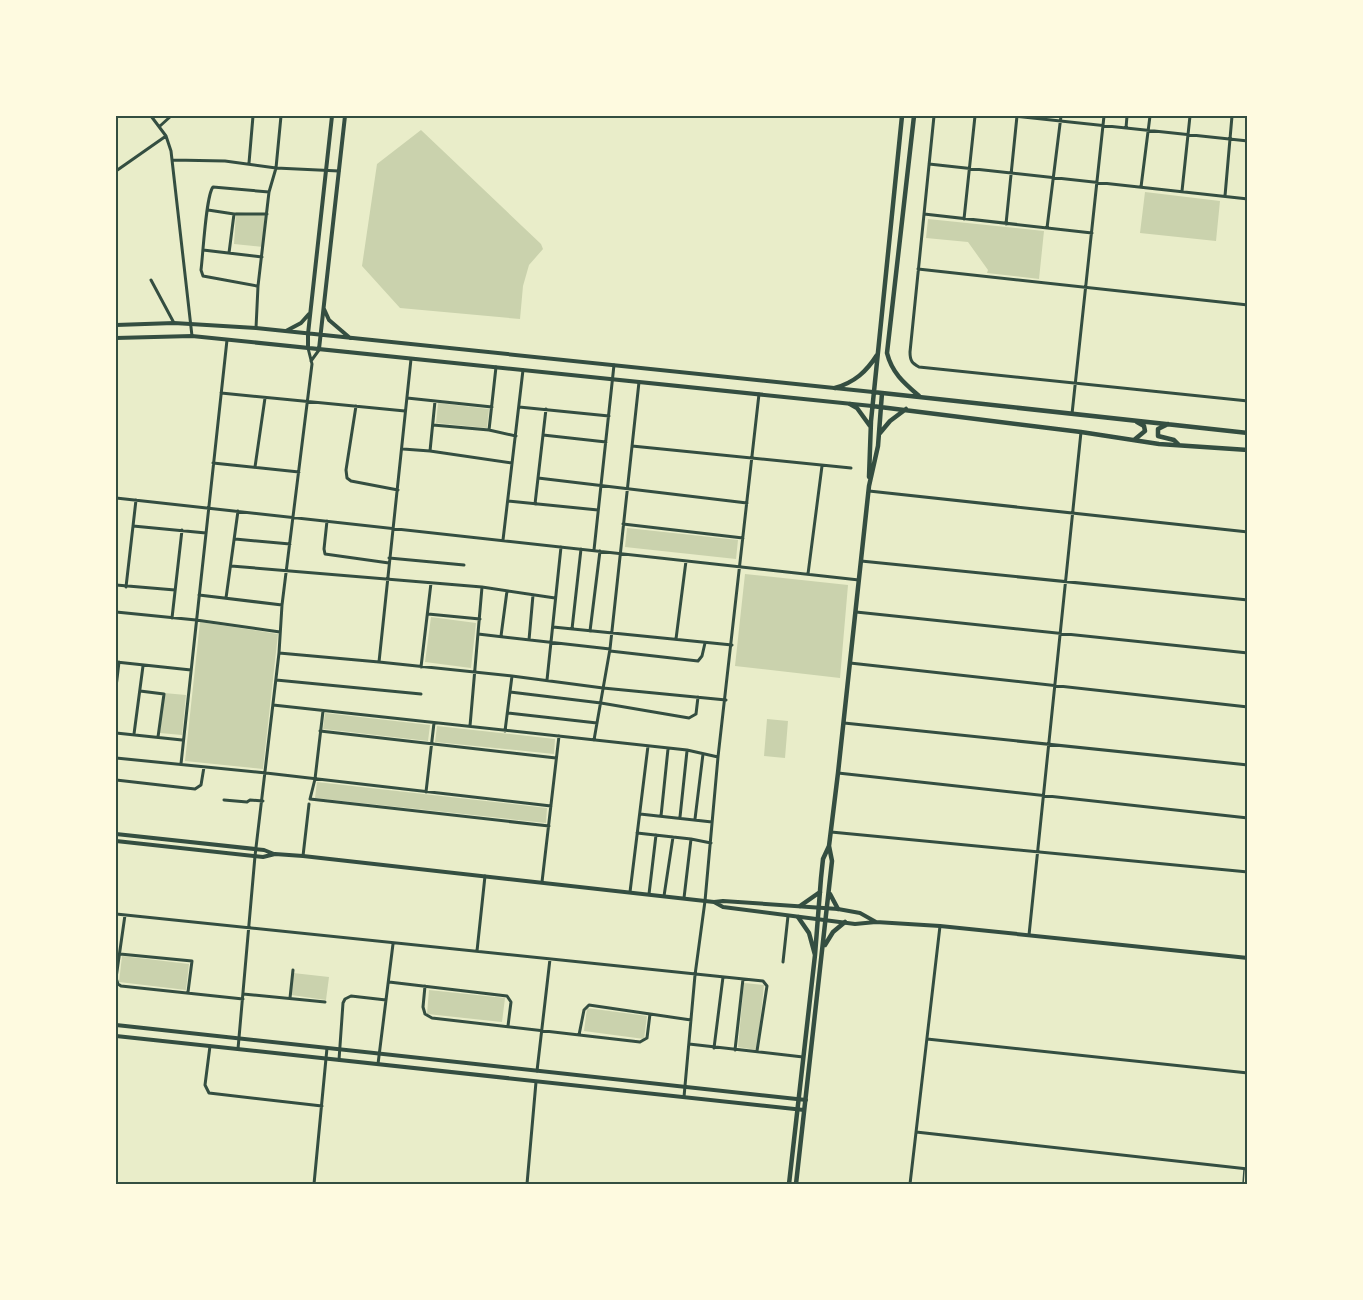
<svg xmlns="http://www.w3.org/2000/svg" width="1363" height="1300" viewBox="0 0 1363 1300" font-family="Rubik,sans-serif">
  <style>
    .green { fill: #cad2ad }
    .lines { fill: none; stroke-linecap: round; stroke-linejoin: round }
    .service { stroke: #344e41; stroke-width: 1.5 }
    .minor { stroke: #344e41; stroke-width: 3 }
    .tertiary { stroke: #344e41; stroke-width: 4 }
    .secondary { stroke: #344e41; stroke-width: 4.5 }
    .neatline { fill: none; stroke: #344e41; stroke-width: 2 }
  </style>
  <rect width="100%" height="100%" fill="#e9edc9"/>
  <path class="green" d="M 421,130 L 541,244 L 543,249 L 529,265 L 523,286 L 520,319 L 400,308 L 362,266 L 377,164 Z
    M 1145,192 L 1220,201 L 1216,241 L 1140,233 Z
    M 236,212 L 265,215 L 263,247 L 234,244 Z
    M 928,219 L 1044,231 L 1039,279 L 987,273 L 988,270 L 968,242 L 926,238 Z
    M 438,403 L 489,409 L 487,428 L 436,423 Z
    M 627,528 L 738,540 L 736,559 L 625,547 Z
    M 745,574 L 848,585 L 840,678 L 735,666 Z
    M 431,617 L 476,623 L 471,668 L 425,662 Z
    M 200,622 L 278,634 L 263,769 L 185,761 Z
    M 164,693 L 186,695 L 182,735 L 160,733 Z
    M 325,713 L 430,725 L 428,741 L 323,729 Z
    M 767,719 L 788,721 L 785,758 L 764,756 Z
    M 437,726 L 555,739 L 554,754 L 435,742 Z
    M 317,782 L 547,808 L 546,823 L 315,798 Z
    M 122,956 L 189,964 L 186,990 L 119,982 Z
    M 293,973 L 329,977 L 326,1000 L 291,995 Z
    M 744,983 L 764,985 L 757,1050 L 738,1047 Z
    M 429,990 L 505,998 L 502,1022 L 427,1014 Z
    M 587,1008 L 647,1016 L 644,1039 L 584,1031 Z"/>
  <g class="lines">
    <path class="service" d="M 1243,1184 L 1244,1170"/>
    <path class="minor" d="M 151,116 L 166,136 L 171,151 L 192,336
      M 934,116 L 910,352 C 910,361 912,363 919,367 L 1248,401
      M 1014,116 L 1248,141
      M 160,126 L 171,116
      M 1126,128 L 1127,116
      M 173,160 L 225,161 L 276,168 L 339,171
      M 249,163 L 253,116
      M 929,164 L 1248,199
      M 116,171 L 166,136
      M 1141,187 L 1150,116
      M 1182,191 L 1190,116
      M 1225,196 L 1232,116
      M 208,210 L 234,214 L 267,214
      M 924,214 L 1092,233
      M 964,219 L 975,116
      M 1006,224 L 1017,116
      M 1047,228 L 1061,116
      M 203,250 L 262,257
      M 229,253 L 234,214
      M 918,269 L 1248,305
      M 151,280 L 174,323
      M 257,286 L 203,276 L 201,270 C 203,255 206,195 213,187 L 269,192
      M 256,328 L 258,286 L 269,192 L 276,168 L 281,116
      M 311,361 L 319,350
      M 221,393 L 405,411
      M 407,398 L 492,407
      M 1247,401 L 1248,392
      M 356,406 L 346,470 L 347,478 L 351,481 L 398,490
      M 519,407 L 609,416
      M 1072,414 L 1104,116
      M 433,425 L 489,430 L 516,436
      M 489,430 L 496,367
      M 543,435 L 606,442
      M 632,446 L 851,468
      M 403,449 L 430,451 L 512,463
      M 430,451 L 435,401
      M 213,463 L 299,472
      M 255,467 L 265,398
      M 538,478 L 747,503
      M 869,491 L 1248,532
      M 116,498 L 859,580
      M 508,501 L 598,510
      M 535,504 L 546,409
      M 327,521 L 324,549 L 325,554 L 389,563
      M 623,524 L 743,538
      M 133,526 L 206,533
      M 235,539 L 290,544
      M 503,540 L 523,370
      M 594,550 L 614,365
      M 389,558 L 464,565
      M 861,561 L 1248,600
      M 231,566 L 482,587 L 555,598
      M 808,574 L 822,466
      M 116,585 L 175,590
      M 126,587 L 136,500
      M 199,595 L 282,605
      M 226,598 L 238,511
      M 116,612 L 196,620 L 280,632
      M 856,612 L 1248,653
      M 428,614 L 480,619
      M 172,618 L 182,530
      M 553,627 L 732,645
      M 572,629 L 581,549
      M 590,631 L 600,551
      M 478,634 L 610,649
      M 501,636 L 507,591
      M 676,639 L 686,561
      M 529,640 L 533,595
      M 610,651 L 698,661 L 702,656 L 705,643
      M 279,653 L 379,662 L 512,676 L 603,688 L 726,700
      M 116,662 L 191,670
      M 379,662 L 411,359
      M 850,663 L 1248,707
      M 421,667 L 431,583
      M 276,680 L 421,694
      M 547,680 L 561,547
      M 116,687 L 119,662
      M 140,691 L 164,694 L 158,737
      M 510,692 L 601,703 L 689,718 L 696,714 L 698,697
      M 273,705 L 687,750 L 718,757
      M 323,711 L 315,779 L 310,799 L 549,826
      M 508,713 L 597,723
      M 844,723 L 1248,765
      M 470,726 L 482,587
      M 320,731 L 556,758
      M 505,731 L 512,676
      M 116,733 L 182,740
      M 134,734 L 143,666
      M 594,740 L 610,649 L 639,382
      M 116,758 L 266,773 L 551,806
      M 181,764 L 227,340
      M 838,773 L 1248,818
      M 116,780 L 195,789 L 201,785 L 204,767
      M 426,792 L 434,723
      M 224,800 L 247,802 L 250,800 L 263,801
      M 640,814 L 712,822
      M 661,816 L 668,749
      M 680,817 L 687,751
      M 695,819 L 703,754
      M 831,832 L 1248,872
      M 637,833 L 691,839 L 711,843
      M 303,856 L 309,804
      M 542,882 L 559,736
      M 630,892 L 648,746
      M 649,894 L 656,835
      M 664,896 L 673,837
      M 684,898 L 691,839
      M 116,914 L 763,981 L 767,986 L 757,1051
      M 125,915 L 116,978 L 118,984 L 121,986 L 243,999
      M 1029,935 L 1081,432
      M 477,951 L 485,876
      M 120,954 L 192,961 L 188,992
      M 783,962 L 788,916
      M 389,982 L 507,996 L 511,1002 L 508,1026
      M 425,986 L 423,1007 L 425,1014 L 432,1018 L 640,1042 L 647,1038 L 650,1014
      M 243,994 L 325,1002
      M 290,998 L 293,970
      M 579,1035 L 584,1010 L 589,1005 L 691,1020
      M 927,1039 L 1248,1073
      M 689,1044 L 803,1057
      M 210,1046 L 205,1085 L 209,1093 L 322,1106
      M 714,1048 L 723,977
      M 238,1049 L 255,856 L 279,653 L 282,605 L 312,364 L 308,348
      M 735,1050 L 743,979
      M 339,1060 L 343,1003 L 345,999 L 351,996 L 386,1000
      M 378,1064 L 393,944
      M 537,1071 L 550,959
      M 684,1097 L 695,975 L 705,901 L 718,757 L 759,394
      M 916,1132 L 1248,1169
      M 314,1184 L 327,1048
      M 527,1184 L 536,1082
      M 910,1184 L 940,926"/>
    <path class="tertiary" d="M 324,309 L 329,320 L 350,338
      M 116,325 L 174,323 L 256,328 L 873,392
      M 286,331 L 301,323 L 309,314
      M 116,338 L 192,336 L 872,406
      M 308,348 L 308,334 L 332,116
      M 319,349 L 345,116
      M 116,834 L 264,850 L 274,854
      M 116,841 L 263,857 L 275,854 L 303,856 L 714,902 L 723,901 L 838,909 L 860,913 L 876,922
      M 714,902 L 723,907 L 855,924 L 876,922 L 940,926 L 1248,958
      M 116,1025 L 806,1100
      M 116,1036 L 804,1110"/>
    <path class="secondary" d="M 914,116 L 887,353 C 892,373 904,383 919,396
      M 835,388 C 855,382 866,372 877,355
      M 873,392 L 1248,433
      M 850,404 L 857,408 L 870,426
      M 872,406 L 1081,432 L 1159,444 L 1248,450
      M 1168,424 L 1158,429 L 1158,436 L 1174,440 L 1179,445
      M 880,433 L 890,421 L 906,409
      M 1134,440 L 1145,431 L 1144,426 L 1137,422
      M 869,477 L 871,421 L 902,116
      M 830,894 L 838,909
      M 800,906 L 820,892
      M 825,945 L 833,932 L 845,922
      M 815,955 L 821,878 L 823,859 L 829,846 L 838,773 L 869,486 L 878,446 L 882,393
      M 789,1184 L 815,955 L 809,933 L 798,917
      M 796,1184 L 832,861 L 829,846"/>
  </g>
  <rect width="1363" height="1300" fill="none" stroke="#fefae0" stroke-width="234"/>
  <rect x="117" y="117" width="1129" height="1066" class="neatline"/>
</svg>
